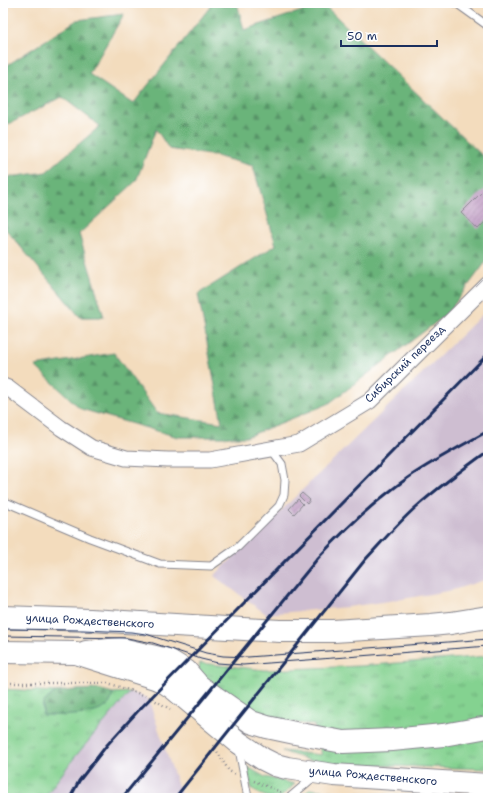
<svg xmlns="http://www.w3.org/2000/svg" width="491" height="801" viewBox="0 0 491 801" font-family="'Shantell Sans',sans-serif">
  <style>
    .railway { fill: #cebed1 }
    .grass { fill: url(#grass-tufts); stroke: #508077 }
    .forest { fill: url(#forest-firs); stroke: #43726c }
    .building { fill: url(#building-hatch) }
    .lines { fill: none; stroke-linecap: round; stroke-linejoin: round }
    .service-casing { stroke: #87868e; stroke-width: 9 }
    .minor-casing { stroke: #87868e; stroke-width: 17 }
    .primary-casing { stroke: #87868e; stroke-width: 24 }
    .path { stroke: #87868e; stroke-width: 2.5; stroke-dasharray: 1 3; stroke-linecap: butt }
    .service { stroke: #fff; stroke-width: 7 }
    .minor { stroke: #fff; stroke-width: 15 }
    .primary { stroke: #fff; stroke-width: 22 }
    .tram { stroke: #1b2f5e; stroke-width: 1 }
    .rail { stroke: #1b2f5e; stroke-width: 3 }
    .labels { text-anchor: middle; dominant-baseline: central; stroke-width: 3; stroke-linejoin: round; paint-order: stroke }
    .street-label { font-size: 11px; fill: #1b2f5e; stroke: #fff }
  </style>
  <defs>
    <pattern id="grass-tufts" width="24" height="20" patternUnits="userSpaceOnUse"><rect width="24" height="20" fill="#84d290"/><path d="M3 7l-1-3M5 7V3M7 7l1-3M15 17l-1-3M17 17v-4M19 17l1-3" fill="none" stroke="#6bab79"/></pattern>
    <pattern id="forest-firs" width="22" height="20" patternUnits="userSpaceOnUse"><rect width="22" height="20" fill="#6bb47a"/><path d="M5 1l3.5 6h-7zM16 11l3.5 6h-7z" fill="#579367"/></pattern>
    <pattern id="building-hatch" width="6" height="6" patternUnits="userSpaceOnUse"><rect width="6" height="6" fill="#bd98c1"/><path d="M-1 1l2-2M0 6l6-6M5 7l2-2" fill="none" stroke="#997ca0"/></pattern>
  </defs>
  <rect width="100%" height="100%" fill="#fff"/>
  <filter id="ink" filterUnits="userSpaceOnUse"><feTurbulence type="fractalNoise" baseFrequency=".025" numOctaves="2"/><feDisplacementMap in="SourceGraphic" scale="8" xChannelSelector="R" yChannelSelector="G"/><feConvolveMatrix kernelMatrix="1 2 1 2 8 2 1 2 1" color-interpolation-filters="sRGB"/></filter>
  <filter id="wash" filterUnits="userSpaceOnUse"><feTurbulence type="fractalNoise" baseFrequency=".012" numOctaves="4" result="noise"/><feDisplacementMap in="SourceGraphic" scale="16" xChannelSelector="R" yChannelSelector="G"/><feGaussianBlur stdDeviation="0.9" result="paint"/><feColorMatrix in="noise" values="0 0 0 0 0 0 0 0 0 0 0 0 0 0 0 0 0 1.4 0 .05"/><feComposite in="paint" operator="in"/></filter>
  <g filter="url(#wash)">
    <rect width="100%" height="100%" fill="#f3dcbd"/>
    <path class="railway" d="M 488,309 L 488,579 L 453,590 L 403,599 L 348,607 L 266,614 L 214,576 Z
      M 130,692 L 148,698 L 182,798 L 44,798 L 74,758 Z"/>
    <path class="grass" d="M 488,656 L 488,769 L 332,764 L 308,760 L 282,751 L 322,755 L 314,725 L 264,719 L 198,673 L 200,663 L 265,670 L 359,666 Z
      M 3,689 L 55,692 L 43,703 L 43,715 L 109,704 L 113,693 L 130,692 L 74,758 L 44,798 L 3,798 Z
      M 246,766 L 265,777 L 295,784 L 280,798 C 268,798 262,796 252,789 Z
      M 309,789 C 365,795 421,796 477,797 L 479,798 L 316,798 L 302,796 Z"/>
    <path class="forest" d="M 209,3 L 237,3 L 244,30 L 323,4 L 488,161 L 488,259 L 447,314 L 328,404 L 246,437 L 178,437 L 81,409 L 35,366 L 114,353 L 157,413 L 222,423 L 198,294 L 276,245 L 253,166 L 216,156 L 169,149 L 156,129 L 136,181 L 79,234 L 104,317 L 80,317 L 3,226 L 3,178 L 46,172 L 100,126 L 62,97 L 3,127 L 3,68 L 77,20 L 124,14 L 89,74 L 133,104 L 210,7 Z
      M 98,689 L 113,693 C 112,696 111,702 109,704 C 97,718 59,715 43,715 L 43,703 L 55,692 L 75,690 Z"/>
    <g id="blocks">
      <path class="building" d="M 485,189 L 488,192 L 488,219 L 478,229 L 461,213 Z
        M 302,493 L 310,500 L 307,504 L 299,496 Z
        M 298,499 L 303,504 L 294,514 L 289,509 Z"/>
    </g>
  </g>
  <g filter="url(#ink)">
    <use href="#blocks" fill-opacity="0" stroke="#87868e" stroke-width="1"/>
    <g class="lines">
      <g class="service-casing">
        <path id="service" d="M 456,3 L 488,26
          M 3,501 L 90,538 L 160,564 L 211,566 L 238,547 L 279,506 L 284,495 L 285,480 L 282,464 L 271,449
          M 239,749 L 248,798
          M 289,798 L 315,776"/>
      </g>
      <g class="minor-casing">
        <path id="minor" d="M 3,386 L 8,388 L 61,428 L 92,448 L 126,458 L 168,460 L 210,460 L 299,444 L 370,401 L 488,284"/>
      </g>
      <g class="primary-casing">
        <path id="primary" d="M 3,617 L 90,620 L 280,631 L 333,631 L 431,625 L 451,623 L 488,617
          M 3,652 L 76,653 L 155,678 L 164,682 L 173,688 L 238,742 L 263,759 L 275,765 L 287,768 L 334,775 L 488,785
          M 86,652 L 121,649 L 168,660 L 186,671 L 199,686 L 251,722 L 267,727 L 295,733 L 343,742 L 392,740 L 443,735 L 488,727"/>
      </g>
      <path class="path" d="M 3,683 L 108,683 L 149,697 L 170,709
        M 213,745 L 229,771 L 235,774
        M 254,781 L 283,793"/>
      <use href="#service" class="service"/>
      <use href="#minor" class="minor"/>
      <use href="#primary" class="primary"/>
      <path class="tram" d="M 3,629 L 83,630 L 131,632 L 146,634 L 161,639 L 206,653 L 223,656 L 248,657 L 488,639
        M 3,636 L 127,638 L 153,643 L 201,659 L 218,663 L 243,665 L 488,646"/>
      <path class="rail" d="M 70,798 L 79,781 L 107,745 L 137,712 L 488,354
        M 122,798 L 318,558 C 346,528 376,500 409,477 C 434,460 461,446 488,431
        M 175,798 L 365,560 C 382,542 398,523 416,507 C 439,487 463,469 488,451"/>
    </g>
  </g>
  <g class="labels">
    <g class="street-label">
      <text transform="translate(405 364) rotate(-44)">Сибирский переезд</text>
      <text transform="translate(90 621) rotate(3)">улица Рождественского</text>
      <text transform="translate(373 776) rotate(5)">улица Рождественского</text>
    </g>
  </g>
  <rect width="491" height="801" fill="none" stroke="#fff" stroke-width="16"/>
  <path d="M341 40v6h96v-6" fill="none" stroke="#1b2f5e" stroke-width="2"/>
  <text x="347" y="40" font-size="12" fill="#1b2f5e" stroke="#ffffff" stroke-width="3" paint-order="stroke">50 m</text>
</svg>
